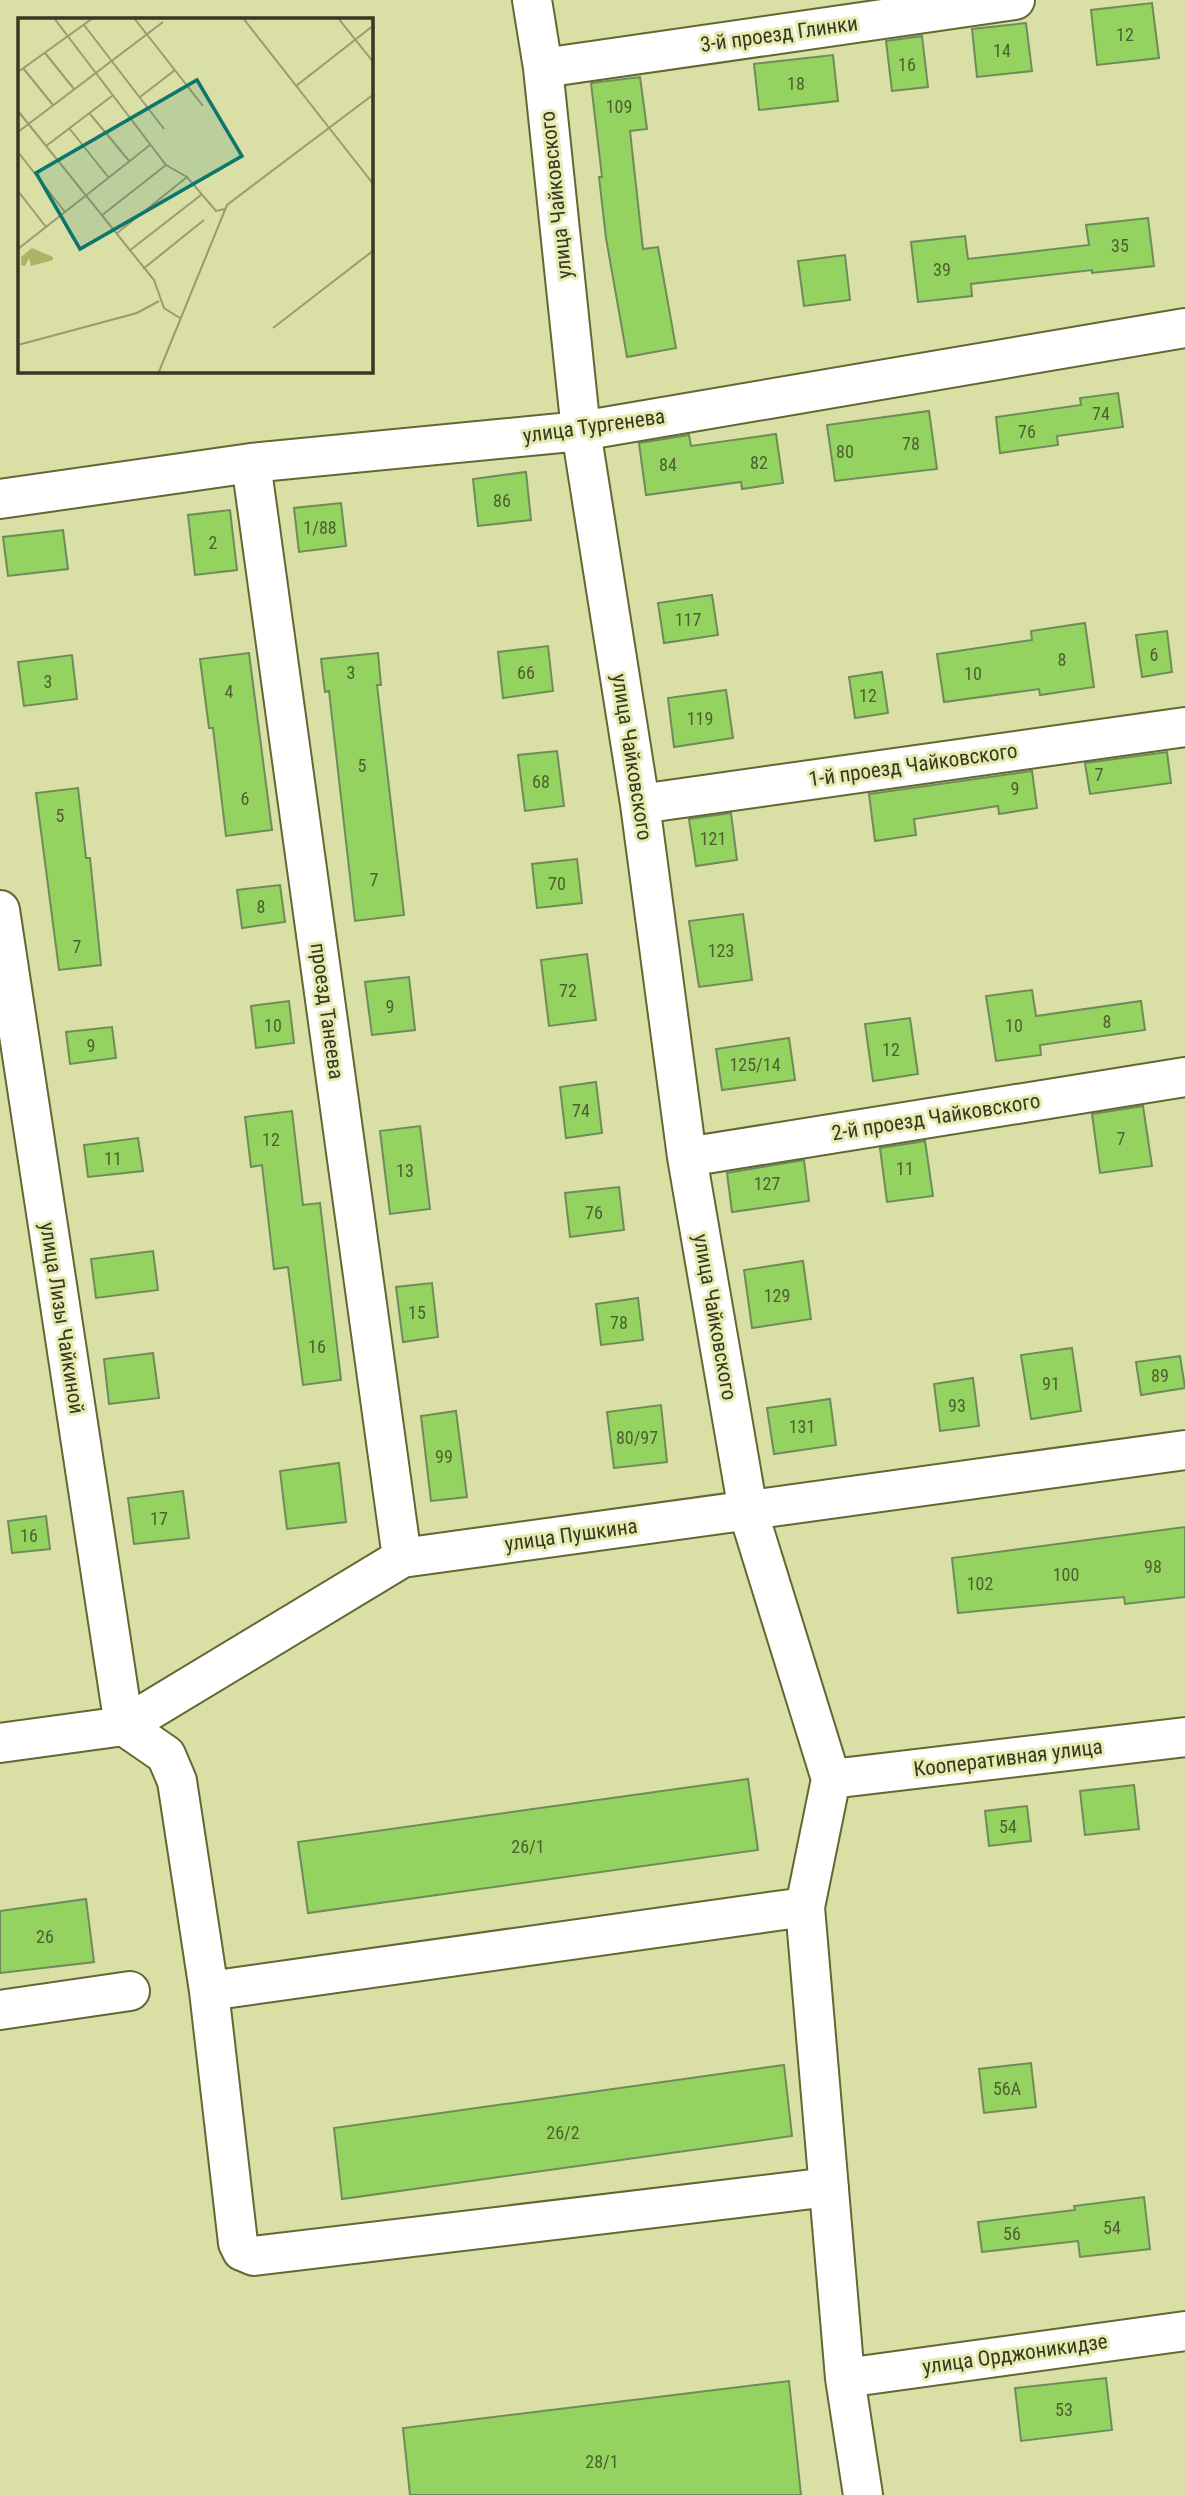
<svg xmlns="http://www.w3.org/2000/svg" width="1185" height="2495" viewBox="0 0 1185 2495" font-family="'Roboto Condensed',sans-serif">
  <style>
    .building { fill: #94d360; stroke: #6f8b5b; stroke-width: 2 }
    .lines { fill: none; stroke-linecap: round; stroke-linejoin: round }
    .minor-casing { stroke: #636731; stroke-width: 42 }
    .minor { stroke: #fff; stroke-width: 38 }
    .labels { text-anchor: middle; dominant-baseline: central; stroke-width: 6; stroke-linejoin: round; paint-order: stroke }
    .number-label { font-size: 18px; fill: #4e5f30 }
    .street-label { font-size: 21px; fill: #363820; stroke: #e6ecb1 }
    .inset-road { fill: none; stroke: #989c70; stroke-width: 2 }
    .view { fill: #0f766e; fill-opacity: 0.15; stroke: #0f766e; stroke-width: 3.5 }
    .inset-edge { fill: none; stroke: #363820; stroke-width: 3.5 }
  </style>
  <rect width="100%" height="100%" fill="#d9dfa5"/>
  <path class="building" d="M 1152,3 L 1159,58 L 1097,65 L 1091,10 Z
    M 1026,23 L 1032,71 L 977,77 L 972,29 Z
    M 922,36 L 928,87 L 892,91 L 886,41 Z
    M 833,55 L 838,101 L 759,110 L 754,64 Z
    M 640,77 L 647,129 L 630,131 L 643,249 L 658,247 L 676,348 L 627,357 L 606,238 L 599,177 L 602,177 L 591,83 Z
    M 1148,218 L 1154,266 L 1092,273 L 1092,270 L 971,284 L 972,296 L 918,302 L 911,242 L 965,236 L 968,259 L 1089,245 L 1086,225 Z
    M 845,255 L 850,300 L 804,306 L 798,261 Z
    M 1118,393 L 1123,427 L 1057,436 L 1058,445 L 1000,453 L 996,417 L 1081,405 L 1080,398 Z
    M 929,411 L 937,469 L 835,481 L 827,425 Z
    M 776,434 L 783,483 L 742,489 L 741,482 L 646,495 L 639,443 L 689,435 L 691,446 Z
    M 526,472 L 531,520 L 478,526 L 473,479 Z
    M 341,503 L 346,546 L 299,552 L 294,508 Z
    M 230,510 L 237,570 L 195,575 L 188,515 Z
    M 63,530 L 68,569 L 8,576 L 3,537 Z
    M 712,595 L 718,635 L 664,643 L 658,603 Z
    M 1085,623 L 1094,687 L 1040,695 L 1039,689 L 944,702 L 937,654 L 1032,640 L 1031,631 Z
    M 1167,631 L 1172,672 L 1142,677 L 1136,635 Z
    M 548,646 L 553,691 L 503,698 L 498,652 Z
    M 249,653 L 272,830 L 226,836 L 213,728 L 209,728 L 200,659 Z
    M 378,653 L 381,685 L 377,685 L 404,915 L 355,921 L 329,691 L 325,692 L 321,659 Z
    M 72,655 L 77,699 L 24,706 L 18,662 Z
    M 882,672 L 888,713 L 855,718 L 849,677 Z
    M 726,690 L 733,738 L 674,747 L 668,698 Z
    M 557,751 L 564,806 L 525,811 L 518,755 Z
    M 1167,752 L 1171,783 L 1090,794 L 1085,763 Z
    M 1032,771 L 1037,808 L 999,814 L 998,806 L 914,819 L 916,835 L 875,841 L 869,794 Z
    M 78,788 L 86,858 L 90,858 L 101,965 L 59,970 L 36,793 Z
    M 731,813 L 737,860 L 696,866 L 689,819 Z
    M 577,859 L 582,903 L 537,908 L 532,864 Z
    M 280,885 L 285,922 L 242,928 L 237,890 Z
    M 743,914 L 752,980 L 699,987 L 689,921 Z
    M 587,954 L 596,1020 L 549,1026 L 541,960 Z
    M 409,977 L 415,1030 L 372,1035 L 365,982 Z
    M 1032,990 L 1036,1016 L 1141,1001 L 1145,1030 L 1040,1045 L 1041,1055 L 996,1061 L 986,996 Z
    M 289,1001 L 294,1043 L 256,1048 L 251,1006 Z
    M 910,1018 L 918,1074 L 873,1081 L 865,1024 Z
    M 112,1027 L 116,1058 L 70,1064 L 66,1032 Z
    M 789,1038 L 795,1080 L 722,1090 L 716,1049 Z
    M 596,1082 L 602,1133 L 566,1138 L 560,1087 Z
    M 1143,1106 L 1152,1166 L 1100,1173 L 1092,1114 Z
    M 292,1111 L 303,1205 L 320,1203 L 341,1380 L 303,1385 L 288,1267 L 274,1269 L 262,1165 L 251,1167 L 245,1117 Z
    M 420,1126 L 430,1209 L 390,1214 L 380,1131 Z
    M 138,1138 L 143,1171 L 88,1177 L 84,1145 Z
    M 925,1141 L 933,1196 L 887,1202 L 880,1148 Z
    M 804,1160 L 809,1201 L 732,1212 L 727,1173 Z
    M 619,1187 L 624,1230 L 570,1237 L 565,1193 Z
    M 153,1251 L 158,1290 L 96,1298 L 91,1259 Z
    M 803,1261 L 811,1319 L 752,1328 L 744,1270 Z
    M 432,1283 L 438,1337 L 403,1342 L 396,1287 Z
    M 638,1298 L 643,1340 L 601,1345 L 596,1304 Z
    M 1072,1348 L 1081,1411 L 1031,1419 L 1021,1355 Z
    M 153,1353 L 159,1398 L 109,1404 L 104,1359 Z
    M 1180,1356 L 1185,1388 L 1141,1395 L 1136,1362 Z
    M 973,1378 L 979,1426 L 940,1431 L 934,1384 Z
    M 830,1399 L 836,1445 L 774,1454 L 767,1408 Z
    M 661,1405 L 667,1462 L 614,1468 L 607,1412 Z
    M 456,1411 L 467,1497 L 431,1501 L 421,1416 Z
    M 339,1463 L 346,1522 L 287,1529 L 280,1471 Z
    M 183,1491 L 189,1538 L 134,1544 L 128,1498 Z
    M 46,1516 L 50,1549 L 12,1553 L 8,1521 Z
    M 1185,1527 L 1185,1597 L 1125,1604 L 1124,1597 L 958,1613 L 952,1558 Z
    M 748,1779 L 758,1850 L 308,1913 L 298,1842 Z
    M 1134,1785 L 1139,1829 L 1085,1835 L 1080,1791 Z
    M 1027,1806 L 1031,1841 L 989,1846 L 985,1811 Z
    M 86,1899 L 94,1962 L 0,1973 L 0,1911 Z
    M 1031,2063 L 1036,2107 L 984,2113 L 979,2069 Z
    M 784,2065 L 792,2136 L 342,2199 L 334,2128 Z
    M 1144,2197 L 1150,2249 L 1080,2257 L 1078,2241 L 982,2252 L 978,2222 L 1075,2210 L 1074,2206 Z
    M 1106,2378 L 1112,2430 L 1021,2441 L 1015,2388 Z
    M 789,2381 L 801,2495 L 410,2495 L 403,2428 Z"/>
  <g class="lines">
    <g class="minor-casing">
      <path id="minor" d="M 532,0 L 543,68 L 581,431 L 640,804 L 687,1157 L 748,1511 L 831,1779 L 805,1907 L 845,2378 L 863,2495
        M 543,68 L 1015,0
        M 251,463 L 402,1558
        M 0,499 L 251,463 L 581,431 L 1185,328
        M 640,804 L 1185,727
        M 0,910 L 124,1726 L 166,1755 L 177,1781 L 209,1991 L 238,2243 L 242,2251 L 254,2256 L 829,2187
        M 687,1157 L 1185,1077
        M 0,1743 L 124,1726 L 402,1558 L 1185,1450
        M 831,1779 L 1185,1737
        M 209,1991 L 805,1907
        M 0,2010 L 130,1991
        M 845,2378 L 1185,2331"/>
    </g>
    <use href="#minor" class="minor"/>
  </g>
  <g class="labels">
    <g class="number-label">
      <text x="1125" y="34">12</text>
      <text x="1002" y="50">14</text>
      <text x="907" y="64">16</text>
      <text x="796" y="83">18</text>
      <text x="619" y="106">109</text>
      <text x="1120" y="245">35</text>
      <text x="942" y="269">39</text>
      <text x="1101" y="413">74</text>
      <text x="1027" y="431">76</text>
      <text x="911" y="443">78</text>
      <text x="845" y="451">80</text>
      <text x="759" y="462">82</text>
      <text x="668" y="464">84</text>
      <text x="502" y="500">86</text>
      <text x="320" y="527">1/88</text>
      <text x="213" y="542">2</text>
      <text x="688" y="619">117</text>
      <text x="1154" y="654">6</text>
      <text x="1062" y="659">8</text>
      <text x="351" y="672">3</text>
      <text x="526" y="672">66</text>
      <text x="973" y="673">10</text>
      <text x="48" y="681">3</text>
      <text x="229" y="691">4</text>
      <text x="868" y="695">12</text>
      <text x="700" y="718">119</text>
      <text x="362" y="765">5</text>
      <text x="1099" y="774">7</text>
      <text x="541" y="781">68</text>
      <text x="1015" y="788">9</text>
      <text x="245" y="798">6</text>
      <text x="60" y="815">5</text>
      <text x="713" y="838">121</text>
      <text x="374" y="879">7</text>
      <text x="557" y="883">70</text>
      <text x="261" y="906">8</text>
      <text x="77" y="946">7</text>
      <text x="721" y="950">123</text>
      <text x="568" y="990">72</text>
      <text x="390" y="1006">9</text>
      <text x="1107" y="1021">8</text>
      <text x="273" y="1025">10</text>
      <text x="1014" y="1025">10</text>
      <text x="91" y="1045">9</text>
      <text x="891" y="1049">12</text>
      <text x="755" y="1064">125/14</text>
      <text x="581" y="1110">74</text>
      <text x="1121" y="1138">7</text>
      <text x="271" y="1139">12</text>
      <text x="113" y="1158">11</text>
      <text x="905" y="1168">11</text>
      <text x="405" y="1170">13</text>
      <text x="767" y="1183">127</text>
      <text x="594" y="1212">76</text>
      <text x="777" y="1295">129</text>
      <text x="417" y="1312">15</text>
      <text x="619" y="1322">78</text>
      <text x="317" y="1346">16</text>
      <text x="1160" y="1375">89</text>
      <text x="1051" y="1383">91</text>
      <text x="957" y="1405">93</text>
      <text x="802" y="1426">131</text>
      <text x="637" y="1437">80/97</text>
      <text x="444" y="1456">99</text>
      <text x="159" y="1518">17</text>
      <text x="29" y="1535">16</text>
      <text x="1153" y="1566">98</text>
      <text x="1066" y="1574">100</text>
      <text x="980" y="1583">102</text>
      <text x="1008" y="1826">54</text>
      <text x="528" y="1846">26/1</text>
      <text x="45" y="1936">26</text>
      <text x="1007" y="2088">56А</text>
      <text x="563" y="2132">26/2</text>
      <text x="1112" y="2227">54</text>
      <text x="1012" y="2233">56</text>
      <text x="1064" y="2409">53</text>
      <text x="602" y="2461">28/1</text>
    </g>
    <g class="street-label">
      <text transform="translate(779 34) rotate(-8)">3-й проезд Глинки</text>
      <text transform="translate(556 195) rotate(-96)">улица Чайковского</text>
      <text transform="translate(594 426) rotate(-8)">улица Тургенева</text>
      <text transform="translate(632 757) rotate(81)">улица Чайковского</text>
      <text transform="translate(913 765) rotate(-8)">1-й проезд Чайковского</text>
      <text transform="translate(327 1011) rotate(82)">проезд Танеева</text>
      <text transform="translate(936 1117) rotate(-9)">2-й проезд Чайковского</text>
      <text transform="translate(715 1317) rotate(80)">улица Чайковского</text>
      <text transform="translate(62 1318) rotate(81)">улица Лизы Чайкиной</text>
      <text transform="translate(571 1535) rotate(-8)">улица Пушкина</text>
      <text transform="translate(1008 1758) rotate(-7)">Кооперативная улица</text>
      <text transform="translate(1015 2354) rotate(-8)">улица Орджоникидзе</text>
    </g>
  </g>
  <g transform="translate(18 18)">
    <rect width="355" height="355" fill="#d9dfa5"/>
    <path d="M 14,230 L 35,239 L 35,242 L 13,248 L 11,240 L 7,248 L 3,247 L 3,239 Z" fill="#adb466"/>
    <path class="inset-road" d="M 36,0 L 148,147 L 169,159 L 198,193 L 207,191M 116,0 L 185,88M 225,0 L 356,167M 320,0 L 356,45M 66,7 L 146,111M 27,35 L 56,71M 5,50 L 35,87M 0,54 L 75,0M 278,68 L 356,7M 122,79 L 157,52M 0,93 L 136,262 L 146,290 L 162,300M 72,96 L 112,144M 51,110 L 91,160M 0,114 L 145,4M 28,128 L 94,78M 0,134 L 47,194M 0,173 L 28,209M 83,198 L 148,147M 98,216 L 169,159M 0,231 L 132,127M 111,233 L 183,177M 125,251 L 186,202M 255,310 L 356,232M 0,327 L 119,295 L 141,283M 140,356 L 209,187 L 356,76"/>
    <path class="view" d="M 179,62 L 224,138 L 62,231 L 18,155 Z"/>
    <rect width="355" height="355" class="inset-edge"/>
  </g>
</svg>
